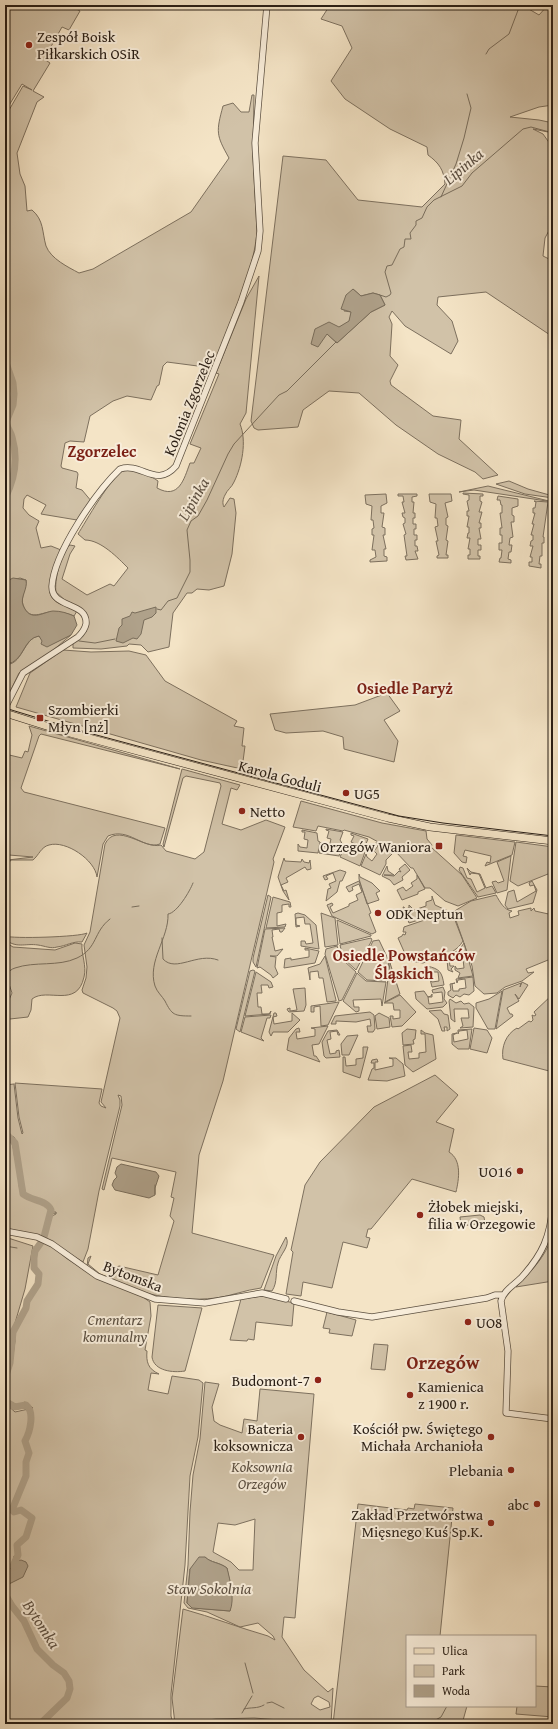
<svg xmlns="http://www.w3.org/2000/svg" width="558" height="1729" viewBox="0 0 558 1729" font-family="'Gentium Book Plus',serif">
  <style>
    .green { fill: #d1c2a8; stroke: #7d705e; fill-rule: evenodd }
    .water { fill: #afa18a; stroke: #796d5b }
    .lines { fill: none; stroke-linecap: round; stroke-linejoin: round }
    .stream { stroke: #796d5b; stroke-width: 1 }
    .river { stroke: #afa18a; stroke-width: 7 }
    .minor-casing { stroke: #5c5041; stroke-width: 7 }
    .major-casing { stroke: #291e15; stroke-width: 8 }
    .minor { stroke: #f8edda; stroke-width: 5.5 }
    .major { stroke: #f4e4c6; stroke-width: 7 }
    .tram { stroke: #291e15; stroke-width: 1 }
    .poi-dot { fill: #8f2418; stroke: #f8edda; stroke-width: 1.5 }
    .labels { text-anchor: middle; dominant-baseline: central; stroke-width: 4; stroke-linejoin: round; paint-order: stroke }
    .poi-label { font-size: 15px; fill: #291e15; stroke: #f8edda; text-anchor: start }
    .street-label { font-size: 15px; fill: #291e15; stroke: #f8edda }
    .park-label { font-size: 15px; font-style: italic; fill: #5b4f41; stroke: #f8edda }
    .water-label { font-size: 16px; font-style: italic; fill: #5f5244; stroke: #f8edda }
    .neighbourhood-label { font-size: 16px; font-weight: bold; fill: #7a1f14; stroke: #f8edda }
    .district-label { font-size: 19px; font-weight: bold; fill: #7a1f14; stroke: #f8edda }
  </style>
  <rect width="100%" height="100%" fill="#f4e4c6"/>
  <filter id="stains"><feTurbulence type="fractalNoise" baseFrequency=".005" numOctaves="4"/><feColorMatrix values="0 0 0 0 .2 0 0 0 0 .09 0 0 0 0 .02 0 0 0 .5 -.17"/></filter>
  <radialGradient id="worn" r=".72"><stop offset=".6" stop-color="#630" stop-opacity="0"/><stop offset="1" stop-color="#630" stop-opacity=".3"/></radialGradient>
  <path class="green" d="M 5,5 L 58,5 L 63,8 L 64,5 L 69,5 L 80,11 L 69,30 L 62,27 L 44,59 L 50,63 L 33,91 L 44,97 L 37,102 L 17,153 L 20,174 L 25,186 L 27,211 L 32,210 C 44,220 42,232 46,246 C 51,259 68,267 79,273 L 93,269 L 191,212 L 229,158 C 216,135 216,132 223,106 L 233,103 L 241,112 L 249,112 L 252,95 L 254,95 L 253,157 L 257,233 C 252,278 229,326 213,368 L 167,362 L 163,366 L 159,385 L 157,386 L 151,400 L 127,396 L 113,401 L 90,416 L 84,442 L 70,441 L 65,443 L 61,466 L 62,468 L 77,472 L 78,474 L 76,488 L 82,490 L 92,502 L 77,520 L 41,514 L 46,505 L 27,495 L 24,499 L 23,508 L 29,515 L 39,521 L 36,528 L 41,548 L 51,546 L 61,550 C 57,562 42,589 54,600 C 61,606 70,606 77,611 L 74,616 C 67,613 57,611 50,612 C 40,613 29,621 23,605 C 20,597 27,588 26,580 L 20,578 L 5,582 L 5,472 L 9,468 L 8,448 L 5,438 L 5,366 L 9,377 L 13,376 L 5,357 L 5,117 L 23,86 L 32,90 L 22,84 L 5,112 Z
    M 330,5 L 522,5 L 539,15 L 548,5 L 553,5 L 553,105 L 539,107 L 510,117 L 539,120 L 553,123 L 553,133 L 533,129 L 543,134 L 553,148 L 553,223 L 545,238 L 543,256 L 553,261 L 553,337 L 486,292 L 438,297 L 437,305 L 452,321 L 458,341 L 451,354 L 405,326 L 392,311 L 389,317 L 392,324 L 390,356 L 398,365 L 390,381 L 391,385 L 433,416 L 461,420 L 459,439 L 498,475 L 483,479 L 475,472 L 438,454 L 396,425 L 359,393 L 329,391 L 303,410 L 298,427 L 258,430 L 254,428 L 251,421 L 283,156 L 326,160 L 358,200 L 422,207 L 445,184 C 444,170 439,163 428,155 L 427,147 L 390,129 L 345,99 L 331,81 L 352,48 L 342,26 L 321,19 ZM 353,289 L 361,296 L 373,293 L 380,295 L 385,305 L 371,312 L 337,343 L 327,334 L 349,322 L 352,312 L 344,311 Z
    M 259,276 L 246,413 L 240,424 C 247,441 242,466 234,482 C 232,487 227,490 225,495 C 223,499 222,503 224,507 L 230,498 L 234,499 L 236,513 L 232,554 L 224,586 L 209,590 L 197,589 L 192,593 L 187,593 L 173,613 L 169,647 L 148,652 L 141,645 L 129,644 L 127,646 L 101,649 L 73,648 L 73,643 L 86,632 L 88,621 L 56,592 C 54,582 61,551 70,545 L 75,546 L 70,554 L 62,579 L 87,595 L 110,584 L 114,586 L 128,568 C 118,558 101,540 85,540 L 78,534 C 85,523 112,475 123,471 C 132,468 150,475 158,481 L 157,488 C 179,500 184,479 190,463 L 194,463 L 201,448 L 190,444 L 219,374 L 216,373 L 246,299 Z
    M 509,481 L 528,489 L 553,496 L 553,498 L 525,494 L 496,484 Z
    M 488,486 L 553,502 L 474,490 L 459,492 Z
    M 463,493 L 483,494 L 483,496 L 480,496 L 480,501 L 482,502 L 479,512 L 482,512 L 479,523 L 481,523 L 481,528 L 479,528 L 481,539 L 478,539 L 478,545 L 481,545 L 481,550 L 478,550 L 478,556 L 480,556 L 480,559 L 468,559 L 468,555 L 470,555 L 470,549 L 468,549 L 470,538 L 467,538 L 468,533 L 469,533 L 469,527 L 467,527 L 469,516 L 467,516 L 467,511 L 469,511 L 467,501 L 469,500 L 469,495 L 463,494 Z
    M 386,494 L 387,503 L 381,506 L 381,513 L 384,513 L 382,527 L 385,528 L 385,535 L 383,535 L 386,549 L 384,549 L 384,556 L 387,557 L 387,561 L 370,562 L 370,560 L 376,557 L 375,550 L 372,550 L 374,535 L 372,535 L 372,529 L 374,528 L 373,520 L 371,520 L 372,506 L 366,504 L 365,495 Z
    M 398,494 L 417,494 L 417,496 L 412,497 L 412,502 L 414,502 L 413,513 L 415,513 L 415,518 L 413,518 L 413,524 L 416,524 L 416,529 L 414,529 L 414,535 L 417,535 L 417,540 L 415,540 L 415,546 L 417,546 L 418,551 L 415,551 L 418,559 L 406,560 L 405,556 L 407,556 L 404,535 L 406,534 L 403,524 L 405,523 L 405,518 L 403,517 L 402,513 L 405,513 L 402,502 L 404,502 L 403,496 L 398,496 Z
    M 429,494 L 451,494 L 452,501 L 445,503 L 448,517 L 446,518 L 446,525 L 448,526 L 446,540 L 448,541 L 446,555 L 448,555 L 448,558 L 437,558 L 437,556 L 439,555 L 436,541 L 438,541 L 435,527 L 438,526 L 437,518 L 435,518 L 436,504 L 430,502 Z
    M 498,496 L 518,499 L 518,506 L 512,508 L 512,515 L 514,516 L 514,522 L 511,522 L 513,537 L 510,538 L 509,545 L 512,545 L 511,552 L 509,552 L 508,559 L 511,560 L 511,563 L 499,562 L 500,558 L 501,558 L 502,550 L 499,550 L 499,543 L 502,543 L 502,535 L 500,535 L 500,528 L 502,528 L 500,513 L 502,513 L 502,505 L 501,505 L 500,500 L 497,500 Z
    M 534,501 L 548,502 L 543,537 L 544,537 L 544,543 L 542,543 L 542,556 L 540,556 L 539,564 L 541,564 L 541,568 L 529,566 L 529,562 L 532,562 L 532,557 L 530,557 L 533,546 L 530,546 L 531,541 L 533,540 L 533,535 L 531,535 L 534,524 L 532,524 L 535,513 L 533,513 L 533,508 L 535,508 L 536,502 Z
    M 71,635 L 51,652 L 19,673 L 5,702 L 5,664 C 22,667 23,638 39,636 L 47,646 Z
    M 63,650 L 91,652 L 129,651 L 146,655 L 165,681 L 237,721 L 234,726 L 244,728 L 242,746 L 245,746 L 242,769 L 201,760 L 16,707 L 30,673 Z
    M 387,693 L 400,711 L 384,720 L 398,741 L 394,762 L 344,749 L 343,737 L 323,731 L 286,733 L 275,730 L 270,714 L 355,705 Z
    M 29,726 L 180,769 L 41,734 L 39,736 L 21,788 L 24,792 L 165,828 L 160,844 C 143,850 129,827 108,836 L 103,844 L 97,877 C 95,860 66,840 49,845 C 41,847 39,855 33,860 L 11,860 L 7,865 L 5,880 L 5,867 L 8,860 L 33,857 L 9,855 L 5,861 L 5,754 L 22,758 L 25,751 L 28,752 L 32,735 Z
    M 182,769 L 240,785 L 237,790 L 231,788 L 222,824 L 241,830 L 266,820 L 285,827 L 273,859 L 274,862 L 223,1081 L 199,1155 L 192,1233 L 274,1255 L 261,1288 C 245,1290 231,1296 216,1298 C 172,1303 124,1292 87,1267 L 88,1258 L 91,1256 L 88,1264 L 100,1274 L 110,1278 L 112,1270 L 119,1266 L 158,1275 L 174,1221 L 170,1216 L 174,1198 L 171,1197 L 176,1172 L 112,1158 L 104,1190 L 102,1189 L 122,1105 L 121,1096 L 118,1095 L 120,1100 L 120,1106 L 99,1191 L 88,1249 L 83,1262 L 45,1239 L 52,1216 L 56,1214 L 56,1212 L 53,1212 L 49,1203 L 29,1197 L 23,1191 L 16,1141 L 14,1137 L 9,1135 L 5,1132 L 5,1085 L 14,1084 L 18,1118 L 22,1134 L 23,1133 L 19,1117 L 15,1083 L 102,1089 L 99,1103 L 101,1106 L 106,1108 L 101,1102 L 120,1018 L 117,1011 L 113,1008 L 83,993 L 82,990 L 86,978 L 87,967 L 84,945 L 90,932 L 105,844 C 116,821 145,850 161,845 L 166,851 L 195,859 L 204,852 L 221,786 L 220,783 L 186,776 L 183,778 L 164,847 L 163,844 Z
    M 301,801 L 382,823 L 426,831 L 427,839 L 432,845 L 431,847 L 462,875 L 477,898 L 458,906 L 445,901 L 430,888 L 425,888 L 413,868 L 411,868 L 395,851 L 369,837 L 344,830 L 343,831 L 318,826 L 316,831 L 293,827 Z
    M 326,829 L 343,832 L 340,840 L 343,845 L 339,856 L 319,853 L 321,842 L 322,846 L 329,847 L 331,839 L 327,838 L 329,831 L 326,830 Z
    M 302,830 L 317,833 L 318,841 L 320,842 L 318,853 L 298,851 L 298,844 L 300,847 L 307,848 L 308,840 L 304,839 L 305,832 L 302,832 Z
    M 351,833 L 368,839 L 363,851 L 365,852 L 360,866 L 340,857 L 345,846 L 345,849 L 352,852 L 355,844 L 351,842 L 354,836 L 351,835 Z
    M 456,835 L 515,842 L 512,855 L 485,866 L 487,862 L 490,863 L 491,856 L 465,850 L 463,856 L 467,857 L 466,863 L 462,862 L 454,853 Z
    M 376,842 L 393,853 L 386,860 L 386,864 L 380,875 L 361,866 L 366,854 L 367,857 L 372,861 L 377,854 L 374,851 L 378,846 Z
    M 516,842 L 553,847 L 553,872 L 518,886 L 510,881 Z
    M 511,856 L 507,890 L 497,893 L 492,882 L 496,881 L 498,883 L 504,881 L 497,862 Z
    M 284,858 L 285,861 L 301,862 L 302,859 L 304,862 L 309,863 L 310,860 L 311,869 L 307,870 L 305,867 L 286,878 L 288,882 L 281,885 L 284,891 L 286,890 L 289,900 L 283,891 L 278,877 Z
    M 405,864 L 410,870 L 402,877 L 403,880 L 394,885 L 390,880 L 382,876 L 387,866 L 388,871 L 394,875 L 384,875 L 394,876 L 399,871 L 401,872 L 399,869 Z
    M 460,867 L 463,868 L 467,878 L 471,879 L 477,892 L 485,888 L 479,874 L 471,873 L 470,875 L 467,868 L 471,872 L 480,874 L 486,888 L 492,886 L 496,893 L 478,897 L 459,870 Z
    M 340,870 L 346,872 L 342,881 L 340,881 L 337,892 L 326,901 L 328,889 L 331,888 L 329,884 L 336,881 L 333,873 L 326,876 L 328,879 L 325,880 L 323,876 Z
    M 359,874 L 360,877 L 372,883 L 380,891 L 376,893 L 379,900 L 367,904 L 359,879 Z
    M 417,875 L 425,889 L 418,892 L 418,894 L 402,900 L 397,890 L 403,887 L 406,891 L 413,886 L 411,883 L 417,879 Z
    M 359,881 L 371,913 L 369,914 L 376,932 L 372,934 L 332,916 L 327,905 L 332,903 L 333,905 L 330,907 L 333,913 L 349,906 L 349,904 L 358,900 L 356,895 L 362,892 L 359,884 L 352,887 L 353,890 L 349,892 L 346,887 Z
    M 532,881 L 537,890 L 533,903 L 508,909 L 505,905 L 508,892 L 514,890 L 517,902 L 536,891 L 534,885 L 530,886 L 529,883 Z
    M 268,895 L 271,897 L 256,967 L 253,962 L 253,958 Z
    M 496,895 C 500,902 504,910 512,911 L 509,913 L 510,918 L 519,915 L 518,911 L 531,908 L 531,911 L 534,908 L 535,911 L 553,915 L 553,958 L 526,969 L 528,973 L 534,972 L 522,981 L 505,987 L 497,993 L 484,994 L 475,986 L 472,966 L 453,912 L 471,901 Z
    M 432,896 L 435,905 L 448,911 L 409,923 L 403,907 L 404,907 L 405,909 L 409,908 L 409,905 L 414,910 L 426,906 L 426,902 L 432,900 Z
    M 273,897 L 290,902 L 291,907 L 289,907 L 289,904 L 282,905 L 282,912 L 277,913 L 277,926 L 286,924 L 285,927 L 266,928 Z
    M 448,912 L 453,915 L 463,941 C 457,951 447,955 437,958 L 435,956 L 434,959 L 423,963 L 411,961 L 408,956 L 406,956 L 398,938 L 402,936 L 403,934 L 405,935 L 406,932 L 403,932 L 404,927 Z
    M 298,913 L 305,915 L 316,925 L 319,949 L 301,946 L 301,941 L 305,941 L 306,944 L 313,943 L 310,924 L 305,924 L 304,917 L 296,918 L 296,925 L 300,926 L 296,927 L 295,914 Z
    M 321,913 L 335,918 L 338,945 L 325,947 Z
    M 337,920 L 371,935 L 371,936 L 340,944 Z
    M 285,928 L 282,932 L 280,932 L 279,929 L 272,930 L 273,937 L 272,937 L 275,951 L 283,949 L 277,956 L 270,956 L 276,957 L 275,967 L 278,974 L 273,978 L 271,975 L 260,967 L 257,968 L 265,929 Z
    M 87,933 L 82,942 C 73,941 66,946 57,947 C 51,949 45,946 38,945 C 25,943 16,949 5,939 L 5,936 C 12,939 80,937 87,933 Z
    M 371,938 L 372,940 L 356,970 L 343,958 L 340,945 Z
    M 379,940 L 389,961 L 386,981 L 367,980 L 358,972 L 373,941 Z
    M 5,942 L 13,947 L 55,950 L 75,943 L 82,944 C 81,954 87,966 84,977 C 77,1009 47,987 32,999 L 31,1010 L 28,1017 L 10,1019 L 5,1024 L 5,1009 L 12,993 L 9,984 L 5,982 Z
    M 464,943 L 473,976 L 458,978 L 460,973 L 455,970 L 455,966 L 457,969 L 464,968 L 463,959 L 449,959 L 450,966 L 454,966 L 451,969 L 453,972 L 448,970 L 447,960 L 445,958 L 459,950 Z
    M 337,946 L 342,959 L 356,972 L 342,1000 L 339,1001 L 325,954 L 326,949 Z
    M 305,948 L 319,951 L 315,963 L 284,968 L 285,959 L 291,958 L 291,960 L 309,957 L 309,950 L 305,950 Z
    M 325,956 L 336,1000 L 336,1001 L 327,1002 L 323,978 L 319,978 L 318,971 L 310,972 L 310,980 L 308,968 L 320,964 Z
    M 390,963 L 400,994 L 385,1002 Z
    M 427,966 C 440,969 442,972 444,985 L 432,987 L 430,979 L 432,982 L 439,981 L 438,972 L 425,972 L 425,975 L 421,976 Z
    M 253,970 L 255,971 L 240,1032 L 236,1029 L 250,971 Z
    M 256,972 L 271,982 L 273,987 L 269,988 L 268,985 L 261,985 L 262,993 L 257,993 L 258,1007 L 261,1007 L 262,1014 L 269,1014 L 271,1011 L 270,1014 L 245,1016 Z
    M 357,973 L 366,981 L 386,982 L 382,1006 L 381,999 L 353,1000 L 354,1007 L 359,1007 L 359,1011 L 356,1012 L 343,1001 Z
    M 473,977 L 474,991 L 469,995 L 464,994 L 460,997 L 456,995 L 453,998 L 448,995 L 448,992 L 451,990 L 450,984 L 455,983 L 452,984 L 453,991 L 459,991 L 459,989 L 466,988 L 465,979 L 458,980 L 457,983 L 456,979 Z
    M 522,982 L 528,985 L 519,999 L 515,994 L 519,1001 L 507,1008 L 510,1014 L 512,1014 L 513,1016 L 496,1029 L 503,990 L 521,983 L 520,987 Z
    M 443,987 L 445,992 L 444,999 L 447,1003 L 443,1007 L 427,1009 L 416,999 L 415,992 L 424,991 L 428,997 L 431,996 L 432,994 L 432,997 L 428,997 L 429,1004 L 443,1002 L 442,992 L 433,993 L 432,990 Z
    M 305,988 L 306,1005 L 304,1011 L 289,1012 L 288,1011 L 287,1009 L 290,1008 L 290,1011 L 297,1010 L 293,989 Z
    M 502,991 L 495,1029 L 488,1029 L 476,1008 L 476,1003 L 489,999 Z
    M 553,994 L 553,1072 L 503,1059 C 501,1047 506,1034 517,1028 L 518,1029 L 529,1021 L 531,1022 L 533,1020 L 532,1015 L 534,1016 L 536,1015 L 534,1012 Z
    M 400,995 L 416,1012 L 402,1026 L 392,1027 L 390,1016 L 393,1016 L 393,1019 L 400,1018 L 400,1010 L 394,1010 L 393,1003 L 384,1003 Z
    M 450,999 L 456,1003 L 461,1001 L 464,1004 L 469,1003 L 474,1007 L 473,1027 L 460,1028 L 463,1026 L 461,1018 L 469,1018 L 468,1009 L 454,1009 L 455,1022 L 451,1019 L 449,1001 Z
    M 339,1002 L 328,1025 L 321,1026 L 320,1006 L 314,1007 L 314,1012 L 311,1012 L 311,1006 Z
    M 441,1010 L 444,1014 L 448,1015 L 450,1029 L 447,1031 L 447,1027 L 444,1027 L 445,1031 L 442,1031 L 438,1019 L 429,1011 Z
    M 370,1012 L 374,1015 L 375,1029 L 373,1032 L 368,1032 L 367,1026 L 371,1026 L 370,1019 L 356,1022 L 336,1021 L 336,1024 L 331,1024 L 335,1016 Z
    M 274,1013 L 276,1013 L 277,1016 L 273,1017 L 274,1024 L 292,1021 L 292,1013 L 300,1020 L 288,1032 L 273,1032 L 271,1036 L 269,1032 Z
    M 379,1013 L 389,1018 L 390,1027 L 377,1029 L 375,1016 Z
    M 271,1015 L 270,1018 L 267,1018 L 261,1038 L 264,1041 L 241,1032 L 245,1017 Z
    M 328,1026 L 319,1044 L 312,1045 L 314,1056 L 316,1056 L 320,1062 L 287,1050 L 289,1038 L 296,1029 L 299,1028 L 300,1032 L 296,1032 L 297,1039 L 315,1036 L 315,1029 L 311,1028 Z
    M 474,1028 L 487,1030 L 492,1038 L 487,1053 L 470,1049 Z
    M 407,1029 L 416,1030 L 415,1039 L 413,1040 L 414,1044 L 403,1045 L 402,1033 Z
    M 472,1029 L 469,1049 L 458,1049 L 452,1044 L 452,1034 L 457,1033 L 453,1035 L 454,1042 L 468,1039 L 467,1030 L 459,1031 L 458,1034 L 458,1030 Z
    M 337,1030 L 340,1035 L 338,1035 L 337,1031 L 330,1032 L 331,1039 L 327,1040 L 330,1054 L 336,1053 L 336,1051 L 339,1050 L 340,1057 L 326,1058 L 324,1056 L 322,1042 L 328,1031 Z
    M 421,1030 L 425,1033 L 433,1035 L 436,1059 L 413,1072 L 405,1065 L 403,1046 L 411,1045 L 412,1052 L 408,1052 L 409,1059 L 419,1058 L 419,1053 L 426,1052 L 425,1034 L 421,1034 Z
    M 358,1035 L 349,1055 L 342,1055 L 341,1044 L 347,1036 Z
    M 363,1047 L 368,1047 L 360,1078 L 343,1072 L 343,1057 L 345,1057 L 346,1066 L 356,1065 L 356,1059 L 363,1058 Z
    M 389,1058 L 396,1058 L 403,1064 L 405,1076 L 387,1081 L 368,1080 L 372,1069 L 374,1068 L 374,1063 L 371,1063 L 372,1060 L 377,1059 L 378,1062 L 375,1062 L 375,1070 L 393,1066 L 393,1059 Z
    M 435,1075 L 458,1095 L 436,1122 L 454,1129 L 449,1152 C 462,1160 459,1179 456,1192 L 412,1179 L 371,1229 L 368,1229 L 366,1237 L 370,1238 L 367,1248 L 343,1242 L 332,1288 L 303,1282 L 301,1296 L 286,1294 L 293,1252 L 291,1250 L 305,1185 L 320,1162 L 374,1107 Z
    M 5,1134 C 14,1142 13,1148 15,1159 C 16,1163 18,1167 19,1171 C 19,1179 18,1185 21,1193 C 27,1204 44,1200 49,1210 L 42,1237 L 5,1229 Z
    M 480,1215 L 484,1217 L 485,1223 L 461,1226 L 460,1217 Z
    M 553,1230 L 553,1281 L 516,1287 C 532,1270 549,1254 553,1230 Z
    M 5,1237 L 33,1246 L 25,1289 L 15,1323 L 5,1371 Z
    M 286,1237 C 291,1246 280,1254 278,1263 C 275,1272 278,1282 272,1291 L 264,1290 L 276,1256 Z
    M 43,1242 L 51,1245 L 66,1258 L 98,1279 L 140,1295 L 150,1302 L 151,1316 L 145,1350 L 147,1351 C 146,1362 148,1369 159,1374 L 151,1373 L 148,1390 L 168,1394 L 172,1376 L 199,1380 L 203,1383 L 198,1437 L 190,1476 L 185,1565 L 171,1694 L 171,1716 L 173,1724 L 5,1724 L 5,1446 L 9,1444 L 5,1430 L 5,1403 L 15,1412 L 33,1408 L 25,1402 L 18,1405 L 5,1400 L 5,1382 L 12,1363 L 15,1341 L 14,1332 L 17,1329 L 29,1300 L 39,1286 L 40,1277 L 36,1267 L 35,1255 Z
    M 262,1296 L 294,1303 L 292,1326 L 256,1322 L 254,1340 L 248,1339 L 247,1341 L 230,1340 L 241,1299 Z
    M 158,1305 L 202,1308 L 185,1371 C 173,1373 154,1371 152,1357 Z
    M 327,1312 L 356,1320 L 352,1336 L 329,1333 L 330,1329 L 323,1328 Z
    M 374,1344 L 388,1345 L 385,1370 L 371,1369 Z
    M 205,1382 L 219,1384 L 212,1407 L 214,1421 L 220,1425 L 242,1433 L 244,1419 L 257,1421 L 260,1389 L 314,1394 L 295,1618 L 284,1617 L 282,1637 L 304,1670 L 328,1692 L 333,1688 L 331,1724 L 254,1718 L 216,1719 L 175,1724 L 172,1698 L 183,1609 C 212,1617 240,1628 268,1636 L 275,1640 L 273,1636 L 258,1623 L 240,1627 L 207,1612 L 188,1608 L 184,1603 L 188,1565 L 190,1512 L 193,1475 L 200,1439 ZM 255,1519 L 253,1570 L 239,1570 L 231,1562 L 213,1552 L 218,1523 L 235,1525 ZM 205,1557 C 211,1563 219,1562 227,1568 L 230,1584 L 230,1611 L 195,1608 L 187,1603 L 190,1569 ZM 318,1696 L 329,1702 L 330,1707 L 320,1710 L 311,1704 L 314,1698 Z
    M 358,1504 L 407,1510 L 408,1508 L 414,1509 L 415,1504 L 453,1508 L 440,1636 L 407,1636 L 407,1706 L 467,1706 L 462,1724 L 333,1724 Z
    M 535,1686 L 553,1687 L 553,1717 L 516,1714 L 517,1706 L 535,1706 Z"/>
  <path class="water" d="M 353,289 L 361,296 L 373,293 L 380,295 L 385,305 L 371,312 L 337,343 L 327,334 L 318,347 L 311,344 L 315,329 L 329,322 L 339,327 L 349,321 L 351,312 L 341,309 L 346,295 Z
    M 13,578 L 26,580 C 28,589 20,597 23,605 C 30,623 43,612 53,611 C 61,611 67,613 74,616 L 77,625 L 71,635 L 47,647 L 41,644 L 42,641 L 39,636 C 23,638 24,662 7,664 L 5,664 L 5,582 Z
    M 156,607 L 156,613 L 152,617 L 144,620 L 141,634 L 137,639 L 133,638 L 123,643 L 116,641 L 119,628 L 122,625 L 122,619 L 130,616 L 132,612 L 135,613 Z
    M 121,1164 L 156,1172 L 159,1176 L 155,1188 L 155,1195 L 149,1198 L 115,1190 L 112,1185 L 114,1180 L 117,1177 L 115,1173 L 117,1167 Z
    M 14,1556 L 18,1558 L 18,1561 L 21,1560 L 26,1562 L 28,1566 L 23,1577 L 5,1586 C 5,1576 14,1562 14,1556 Z
    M 199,1557 L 205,1557 C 211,1563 219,1562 227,1568 C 230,1580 235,1599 230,1611 L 192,1608 L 187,1603 L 190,1569 Z"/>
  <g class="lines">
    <path class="stream" d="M 486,54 L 489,49 L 509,34 L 520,5
      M 441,197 L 456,164 L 464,138 L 471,108 L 467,94
      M 380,295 L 386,297 L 390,295 L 391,293 L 385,272 L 387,266 L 392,265 L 400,249 L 404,247 L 405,239 L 411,239 L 410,233 L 416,225 L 416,221 L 422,218 L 427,207 L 434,200 L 462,186 L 472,173 L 523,129 L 531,127 L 553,133
      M 157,609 L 161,610 L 168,601 L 177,598 L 190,572 L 190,560 L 187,530 L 191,521 L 198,516 L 207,500 L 228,454 L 234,444 L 279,395 L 287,391 L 336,342
      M 79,641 L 95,643 L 115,639
      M 5,668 L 5,667
      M 132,907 L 139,906
      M 162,938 L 163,959 C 176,973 197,952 218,960
      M 5,975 C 9,972 11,969 15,968 C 35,961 58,967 77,958 C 98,948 93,932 110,919
      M 191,1016 C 174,1016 172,1015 165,1001 C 162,996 157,992 155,986 C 147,961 169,938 168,914 C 177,913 190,891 193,883
      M 155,1194 L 155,1185
      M 51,1214 L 56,1213
      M 5,1246 L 17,1248
      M 245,1663 L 253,1693
      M 267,1703 L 272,1702 L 284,1708
      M 244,1709 C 251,1707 257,1709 264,1705
      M 242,1713 L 252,1696
      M 428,1724 L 441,1717 L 447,1706"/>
    <path class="river" d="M 5,360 L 13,383 L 14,394 L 13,405 L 6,422 C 7,428 11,432 12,437 C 18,458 15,479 5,498
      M 5,1133 L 15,1143 L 23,1194 C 32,1201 47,1200 51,1210 L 44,1237
      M 5,1378 L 10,1363 L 13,1332 L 26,1308 L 27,1301 L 38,1284 L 39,1274 L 34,1268 L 34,1258 L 35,1251 L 42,1241
      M 5,1401 L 15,1407 L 26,1405 C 35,1412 30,1432 25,1441 L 29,1453 L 26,1462 L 26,1476 L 12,1510 L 14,1512 L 21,1510 L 32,1518 L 26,1537 L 17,1545 L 18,1555 L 13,1566
      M 5,1594 L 12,1606 L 24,1621 L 37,1649 L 53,1665 L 64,1673 L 69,1681 L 70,1689 L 67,1698 L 40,1724"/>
    <g class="minor-casing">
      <path id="minor" d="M 5,708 L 23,673 L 78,637 C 82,633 85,629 86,624 C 88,601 51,609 52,586 C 54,553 96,492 120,469 C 142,462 156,489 176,466 L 241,302 L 258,251 L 260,231 L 255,143 L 267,5
        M 553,1205 C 550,1237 543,1254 521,1278 C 514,1285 503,1291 501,1301 L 508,1351 L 506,1413 L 553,1419
        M 5,1231 L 37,1237 L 52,1244 L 97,1276 L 155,1299 L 205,1303 L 262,1293 L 286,1299
        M 294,1301 L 338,1312 L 372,1317 L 487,1298 L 495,1295 L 503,1295"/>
    </g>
    <g class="major-casing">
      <path id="major" d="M 5,713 L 59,730 L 388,818 L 430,827 L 553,841"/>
    </g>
    <use href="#minor" class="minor"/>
    <use href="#major" class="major"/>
    <path class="tram" d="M 5,708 L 74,729 L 399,816 L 443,823 L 553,836"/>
  </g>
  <g class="poi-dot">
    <circle cx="29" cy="45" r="4"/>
    <rect x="36" y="714" width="8" height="8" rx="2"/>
    <circle cx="346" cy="793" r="4"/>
    <circle cx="242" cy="811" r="4"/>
    <rect x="435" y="842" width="8" height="8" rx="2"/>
    <circle cx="378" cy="913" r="4"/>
    <circle cx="520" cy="1171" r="4"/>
    <circle cx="420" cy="1215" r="4"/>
    <circle cx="468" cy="1322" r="4"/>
    <circle cx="318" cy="1380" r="4"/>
    <circle cx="410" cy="1395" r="4"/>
    <circle cx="301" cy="1437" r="4"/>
    <circle cx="491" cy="1437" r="4"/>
    <circle cx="511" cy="1470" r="4"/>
    <circle cx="537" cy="1504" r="4"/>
    <circle cx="491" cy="1523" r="4"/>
  </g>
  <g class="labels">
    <g class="poi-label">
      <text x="37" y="36">Zespół Boisk<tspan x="37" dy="17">Piłkarskich OSiR</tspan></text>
      <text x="48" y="709">Szombierki<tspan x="48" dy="17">Młyn [nż]</tspan></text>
      <text x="354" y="793">UG5</text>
      <text x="250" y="811">Netto</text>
      <text x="431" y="846" text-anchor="end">Orzegów Waniora</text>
      <text x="386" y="913">ODK Neptun</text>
      <text x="512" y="1171" text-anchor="end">UO16</text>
      <text x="428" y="1206">Żłobek miejski,<tspan x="428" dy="17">filia w Orzegowie</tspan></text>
      <text x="476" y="1322">UO8</text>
      <text x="310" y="1380" text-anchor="end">Budomont-7</text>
      <text x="418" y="1386">Kamienica<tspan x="418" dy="17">z 1900 r.</tspan></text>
      <text x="293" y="1428" text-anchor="end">Bateria<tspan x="293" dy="17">koksownicza</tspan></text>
      <text x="483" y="1428" text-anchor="end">Kościół pw. Świętego<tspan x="483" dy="17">Michała Archanioła</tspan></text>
      <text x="503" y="1470" text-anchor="end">Plebania</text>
      <text x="529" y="1504" text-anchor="end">abc</text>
      <text x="483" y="1514" text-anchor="end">Zakład Przetwórstwa<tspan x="483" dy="17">Mięsnego Kuś Sp.K.</tspan></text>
    </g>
    <g class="street-label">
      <text transform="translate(189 403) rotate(-68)">Kolonia Zgorzelec</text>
      <text transform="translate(280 776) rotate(15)">Karola Goduli</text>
      <text transform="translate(133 1276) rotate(21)">Bytomska</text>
    </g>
    <g class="park-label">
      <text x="115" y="1319">Cmentarz<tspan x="115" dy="17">komunalny</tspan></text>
      <text x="262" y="1466">Koksownia<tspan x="262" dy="17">Orzegów</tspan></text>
    </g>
    <g class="water-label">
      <text transform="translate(463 166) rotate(-40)">Lipinka</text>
      <text transform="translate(193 499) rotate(-60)">Lipinka</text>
      <text x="209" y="1588">Staw Sokolnia</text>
      <text transform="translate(42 1624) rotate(57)">Bytomka</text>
    </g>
    <g class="neighbourhood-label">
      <text x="102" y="451">Zgorzelec</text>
      <text x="405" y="688">Osiedle Paryż</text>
      <text x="404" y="955">Osiedle Powstańców<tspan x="404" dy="18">Śląskich</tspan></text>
    </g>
    <g class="district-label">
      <text x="443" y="1362">Orzegów</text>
    </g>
  </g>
  <rect width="558" height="1729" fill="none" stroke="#f4e4c6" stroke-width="20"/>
  <rect x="6" y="6" width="546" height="1717" fill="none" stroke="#291e15" stroke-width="2"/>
  <rect x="10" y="10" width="538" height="1709" fill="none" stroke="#291e15"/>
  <rect x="406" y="1635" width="130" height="72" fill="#f8edda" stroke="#a59a8b"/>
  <rect x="414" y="1648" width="20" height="6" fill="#f4e4c6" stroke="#a59a8b"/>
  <text x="442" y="1655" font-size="12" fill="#291e15">Ulica</text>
  <rect x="414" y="1665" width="20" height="12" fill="#d1c2a8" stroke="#a59a8b"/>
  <text x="442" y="1675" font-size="12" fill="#291e15">Park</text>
  <rect x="414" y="1685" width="20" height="12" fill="#afa18a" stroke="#a59a8b"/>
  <text x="442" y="1695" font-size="12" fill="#291e15">Woda</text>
  <rect width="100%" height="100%" filter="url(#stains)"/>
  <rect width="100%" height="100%" fill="url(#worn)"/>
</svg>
